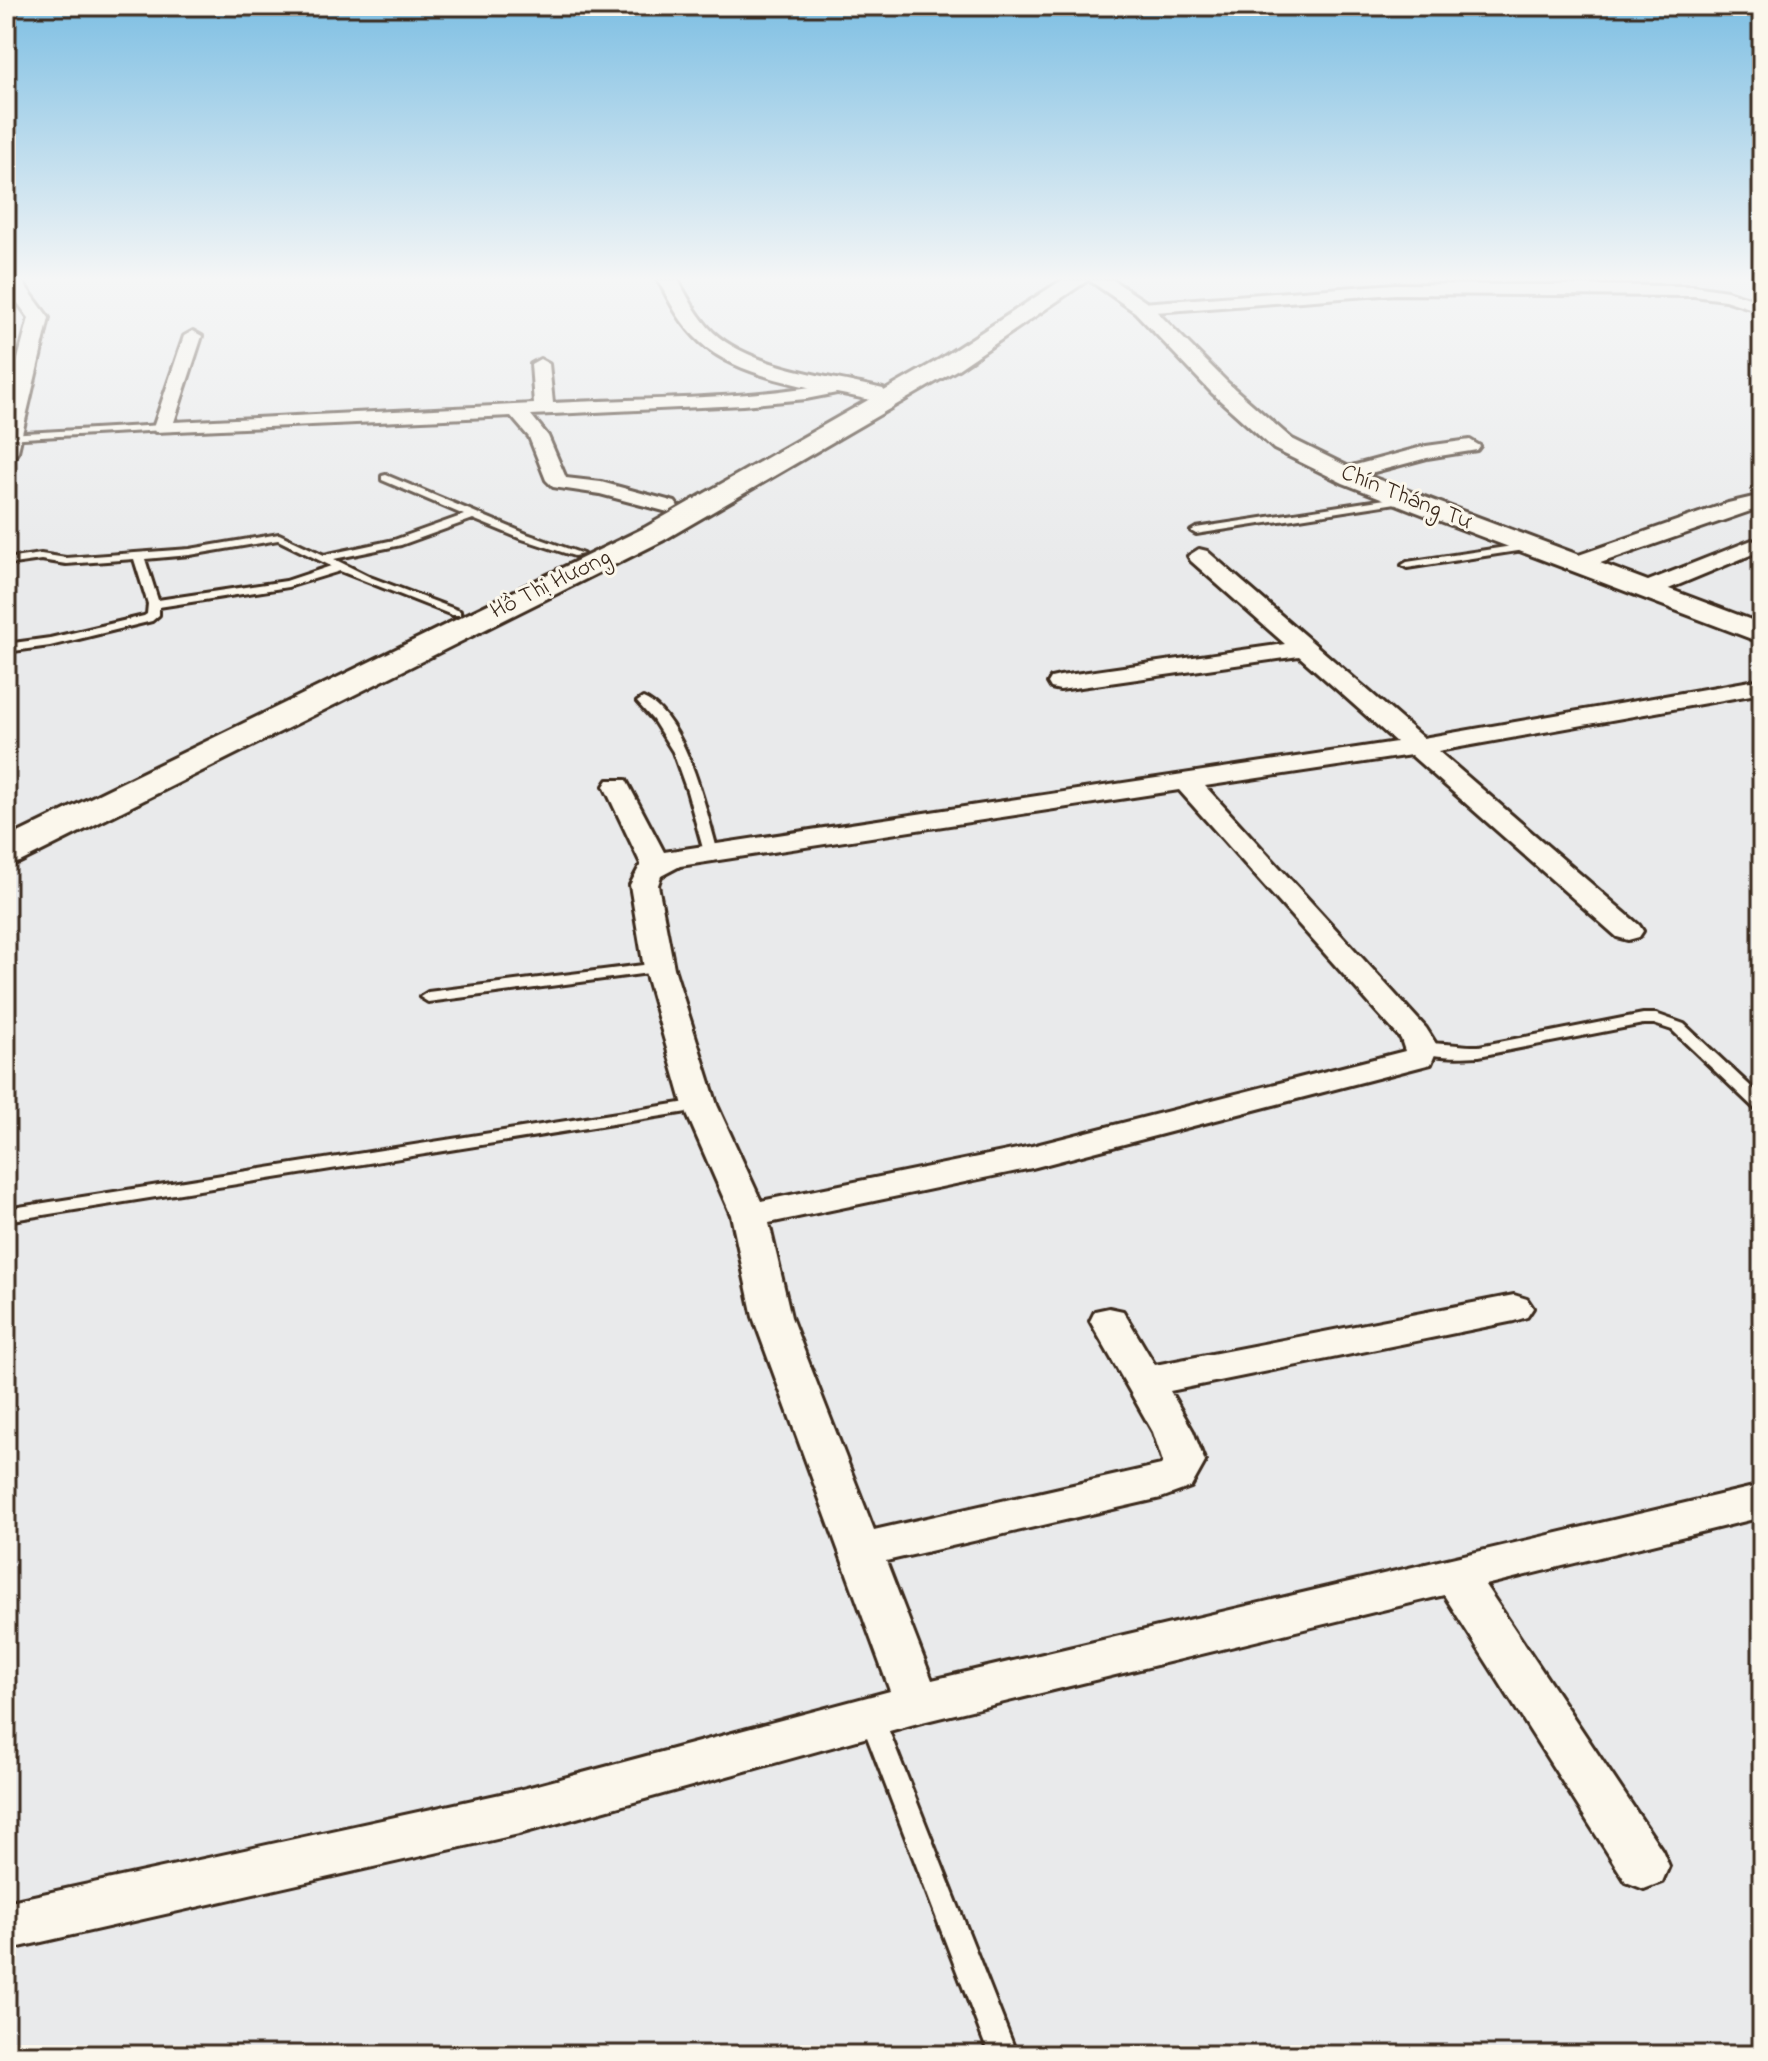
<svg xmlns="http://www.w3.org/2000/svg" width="1768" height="2061" viewBox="0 0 1768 2061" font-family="'Indie Flower',sans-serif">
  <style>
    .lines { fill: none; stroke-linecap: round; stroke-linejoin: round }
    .service-casing { stroke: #3b2a1e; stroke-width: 6 }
    .minor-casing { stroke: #3b2a1e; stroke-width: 6 }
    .tertiary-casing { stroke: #3b2a1e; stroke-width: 6 }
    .primary-casing { stroke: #3b2a1e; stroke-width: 6 }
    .service { fill: #fbf7ec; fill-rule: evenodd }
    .minor { fill: #fbf7ec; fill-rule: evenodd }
    .tertiary { fill: #fbf7ec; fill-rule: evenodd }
    .primary { fill: #fbf7ec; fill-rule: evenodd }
    .labels { text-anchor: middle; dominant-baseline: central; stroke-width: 6; stroke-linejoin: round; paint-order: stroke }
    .far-street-label { font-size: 24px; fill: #3b2a1e; stroke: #fbf7ec }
  </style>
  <rect width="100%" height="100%" fill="#e9eaeb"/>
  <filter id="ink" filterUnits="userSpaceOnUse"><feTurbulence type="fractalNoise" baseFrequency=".0125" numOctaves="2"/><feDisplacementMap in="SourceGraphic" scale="16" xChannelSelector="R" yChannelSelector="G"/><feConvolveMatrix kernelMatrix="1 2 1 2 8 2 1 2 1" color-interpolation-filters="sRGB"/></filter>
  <g filter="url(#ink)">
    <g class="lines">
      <g class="service-casing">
        <path id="service" d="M 162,425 L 165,426 L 165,430 L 6,439 L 8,434 Z
          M 386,475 L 527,534 L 583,554 L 574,556 L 519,538 L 473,519 L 401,545 L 334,559 L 370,577 L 460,611 L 460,615 L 452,615 L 340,571 L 288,587 L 159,607 L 159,615 L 152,621 L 50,646 L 6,652 L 6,644 L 50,638 L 144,616 L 147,614 L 148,604 L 134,559 L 66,564 L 41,560 L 6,565 L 6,559 L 41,554 L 66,558 L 190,549 L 279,534 L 324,555 L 394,540 L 464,515 L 382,480 L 382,476 ZM 278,540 L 331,566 L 286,581 L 158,600 L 145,559 L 190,555 Z
          M 1405,496 L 1409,497 L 1409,501 L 1196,534 L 1191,531 L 1196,528 Z
          M 1532,543 L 1537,546 L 1536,548 L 1407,568 L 1402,565 L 1407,562 Z
          M 643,698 C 686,716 706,811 718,852 L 716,855 L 706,855 L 704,852 L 687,791 L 673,752 L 653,720 L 637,702 Z
          M 659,963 L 664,965 L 667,968 L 664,971 L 428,1002 L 420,997 L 428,992 Z
          M 1643,1014 L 1656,1014 L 1684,1024 L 1762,1097 L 1762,1111 L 1756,1110 L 1672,1030 L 1654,1024 L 1643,1024 L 1479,1056 C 1461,1057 1428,1059 1414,1047 C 1424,1039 1463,1047 1479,1046 Z
          M 700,1100 L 708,1105 L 706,1109 L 6,1221 L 6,1209 Z
          M 871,1706 L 879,1709 L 883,1716 L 1017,2055 L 989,2055 L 859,1716 L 863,1709 Z"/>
      </g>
      <g class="minor-casing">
        <path id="minor" d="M 1395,284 L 1694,286 L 1727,291 L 1762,302 L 1762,312 L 1725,300 L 1694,296 L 1395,294 L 1142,313 L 1134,308 L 1142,303 Z
          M 193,331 L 202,336 L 174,422 L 534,404 L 531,364 L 540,359 L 549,364 L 553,403 C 650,398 750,400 846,381 L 855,386 L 852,390 L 806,399 L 743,405 L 531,415 L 548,436 L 566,478 L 601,482 L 675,502 L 678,506 L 668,512 L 600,494 L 553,487 L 546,480 L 529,437 L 511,416 L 155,432 L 153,428 L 184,336 Z
          M 1470,440 L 1480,446 L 1477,450 L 1427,458 L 1344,480 L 1334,474 L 1337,470 L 1426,446 Z
          M 1762,495 L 1762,507 L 1586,568 L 1578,570 L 1567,563 L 1570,558 L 1728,503 Z
          M 1752,540 L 1762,545 L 1760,551 L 1654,595 L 1638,595 L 1635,590 L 1638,585 Z
          M 1199,549 L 1207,551 L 1423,738 L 1762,679 L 1762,693 L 1438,751 L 1639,925 L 1643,931 L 1639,937 L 1628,940 L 1617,937 L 1411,755 L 1205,786 L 1426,1028 L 1438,1047 L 1431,1064 L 1032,1168 L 769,1223 L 791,1317 L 874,1530 L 1161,1465 L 1163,1462 L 1153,1432 L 1090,1321 L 1095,1311 L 1109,1308 L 1123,1311 L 1155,1365 L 1514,1295 L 1527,1299 L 1533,1308 L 1527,1317 L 1514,1321 L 1170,1391 L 1193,1431 L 1205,1462 L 1191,1487 L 1161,1498 L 886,1561 L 932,1680 L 1762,1485 L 1762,1517 L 1485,1585 L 1662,1850 L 1669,1866 L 1662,1882 L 1644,1889 L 1626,1882 L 1444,1595 L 918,1723 L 519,1834 L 6,1950 L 6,1902 L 519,1790 L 890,1691 L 753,1317 L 731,1215 L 683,1105 L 644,968 L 630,885 L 641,864 L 604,786 L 608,780 L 626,780 L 664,852 L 1396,742 L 1299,656 L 1060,690 L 1051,688 L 1048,683 L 1051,678 L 1060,676 L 1285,644 L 1191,561 L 1188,556 ZM 1179,790 L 1401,1039 L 1405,1051 L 1032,1146 L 761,1201 L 717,1105 L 674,968 L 658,885 L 661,876 L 680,866 Z"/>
      </g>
      <g class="tertiary-casing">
        <path id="tertiary" d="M 6,280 L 21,280 L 49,318 L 18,451 L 15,456 L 6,458 L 6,404 L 29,318 L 6,287 Z
          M 658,280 L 678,280 C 688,298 698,317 713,332 C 753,369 832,376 883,389 L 886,394 L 883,399 L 875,401 C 822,388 740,380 700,342 C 681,325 670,302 658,280 Z
          M 1089,280 L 1113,280 L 1149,304 L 1228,383 L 1292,439 L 1361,473 L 1762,624 L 1762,643 L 1414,511 L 1343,483 L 1274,449 L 1212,393 L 1135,312 Z"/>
      </g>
      <g class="primary-casing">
        <path id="primary" d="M 1062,280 L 1088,280 L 958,369 L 664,540 L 20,862 L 6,866 L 6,839 L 644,528 L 940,359 Z"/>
      </g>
      <use href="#service" class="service"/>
      <use href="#minor" class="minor"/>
      <use href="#tertiary" class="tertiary"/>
      <use href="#primary" class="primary"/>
    </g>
  </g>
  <linearGradient id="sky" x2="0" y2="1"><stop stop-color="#7ebfe3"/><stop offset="0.49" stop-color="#f5f6f6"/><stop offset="1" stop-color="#f5f6f6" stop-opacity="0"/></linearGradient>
  <rect width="1768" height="569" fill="url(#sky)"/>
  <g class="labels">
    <g class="far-street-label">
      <text transform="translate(1406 498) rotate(22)">Chín Tháng Tư</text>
      <text transform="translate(551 585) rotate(-26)">Hồ Thị Hương</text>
    </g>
  </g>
  <rect width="1768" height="2061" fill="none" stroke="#fbf7ec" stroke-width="32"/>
  <rect x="16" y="16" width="1736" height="2029" fill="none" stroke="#3b2a1e" stroke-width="3" filter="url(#ink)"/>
</svg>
